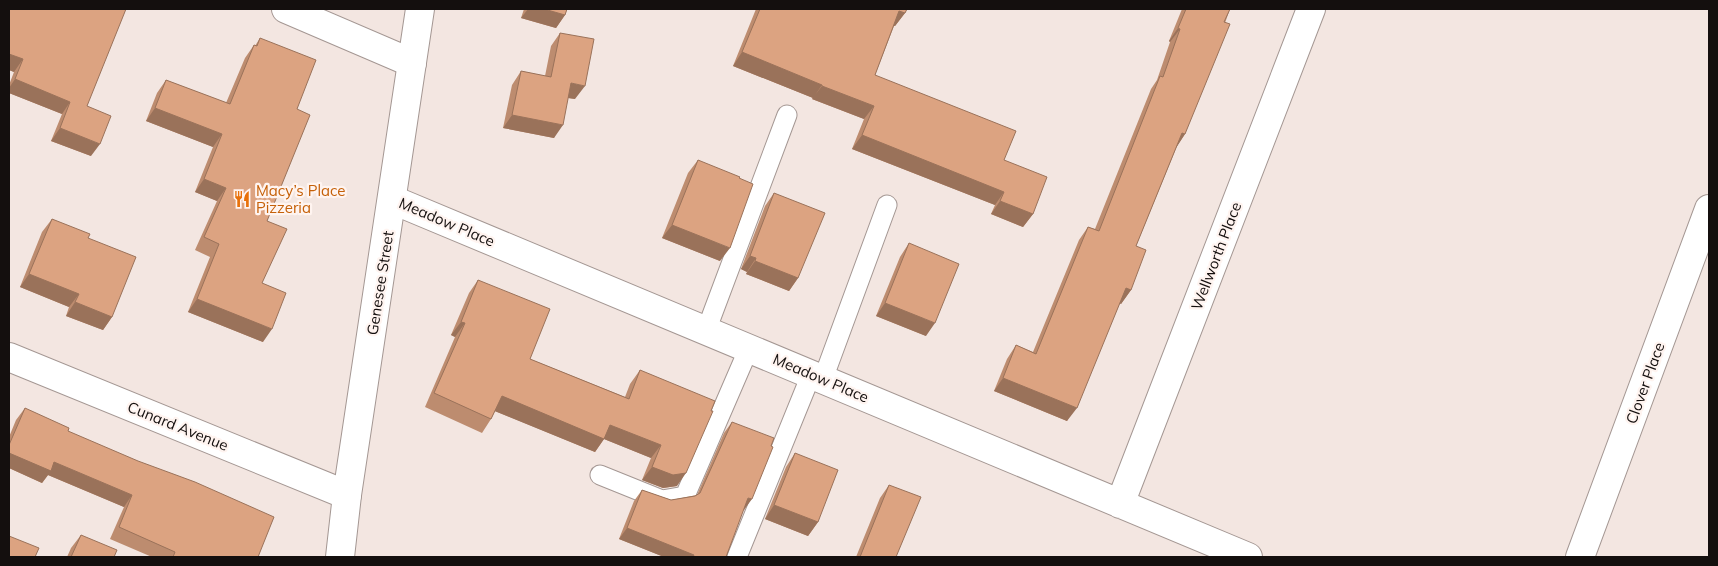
<svg xmlns="http://www.w3.org/2000/svg" width="1718" height="566" viewBox="0 0 1718 566" font-family="Mulish,sans-serif">
  <style>
    .lines { fill: none; stroke-linecap: round; stroke-linejoin: round }
    .lane-casing { stroke: #a49793; stroke-width: 21 }
    .street-casing { stroke: #a49793; stroke-width: 30 }
    .secondary-casing { stroke: #a49793; stroke-width: 30 }
    .lane { stroke: #fff; stroke-width: 19 }
    .street { stroke: #fff; stroke-width: 28 }
    .secondary { stroke: #fff; stroke-width: 28 }
    .wall { fill: #bd8c6f }
    .shaded-wall { fill: #9a725a }
    .building { fill: #dca381; stroke: #9a725a }
    .labels { text-anchor: middle; dominant-baseline: central; stroke-width: 4.5; stroke-linejoin: round; paint-order: stroke }
    .food-label { font-size: 15px; fill: #c56008; stroke: #fff4f0; text-anchor: start }
    .street-label { font-size: 15px; fill: #140f0e; stroke: #fff4f0 }
  </style>
  <rect width="100%" height="100%" fill="#f3e6e1"/>
  <g class="lines">
    <g class="lane-casing">
      <path id="lane" d="M 706,331 L 787,115
        M 823,379 L 887,205
        M 600,475 L 662,500 L 685,496 L 749,348
        M 737,557 L 811,375"/>
    </g>
    <g class="street-casing">
      <path id="street" d="M 286,9 L 412,63
        M 393,200 L 1248,557
        M 9,357 L 347,495
        M 1120,504 L 1311,9
        M 1580,557 L 1709,209"/>
    </g>
    <g class="secondary-casing">
      <path id="secondary" d="M 340,557 L 347,495 L 420,9"/>
    </g>
    <use href="#lane" class="lane"/>
    <use href="#street" class="street"/>
    <use href="#secondary" class="secondary"/>
  </g>
  <path class="wall" d="M 9,9 L 87,106 L 91,156 L 51,141 L 62,114 L 9,93 L 9,85 L 14,72 L 9,70 Z
    M 524,9 L 567,9 L 565,15 L 556,28 L 521,18 Z
    M 756,9 L 907,9 L 905,13 L 895,26 L 894,26 L 875,75 L 1004,160 L 1033,214 L 1023,227 L 991,214 L 995,205 L 852,149 L 864,119 L 812,99 L 813,98 L 733,66 Z
    M 1182,9 L 1230,9 L 1185,134 L 1177,146 L 1136,246 L 1131,290 L 1121,304 L 1120,303 L 1067,421 L 994,391 L 1007,359 L 1016,345 L 1033,352 L 1079,240 L 1088,227 L 1095,229 L 1151,89 L 1157,80 L 1170,42 L 1169,41 Z
    M 560,33 L 575,99 L 568,98 L 554,138 L 503,128 L 512,85 L 521,71 L 545,76 L 551,46 Z
    M 260,38 L 297,109 L 267,221 L 262,283 L 263,342 L 188,312 L 210,257 L 195,250 L 217,201 L 195,192 L 213,147 L 146,121 L 157,93 L 166,80 L 226,103 L 245,58 L 254,45 L 255,46 Z
    M 698,160 L 720,261 L 662,238 L 688,173 Z
    M 774,193 L 798,278 L 789,291 L 746,274 L 747,272 L 741,269 L 765,206 Z
    M 52,219 L 88,238 L 112,317 L 103,330 L 66,316 L 69,307 L 20,287 L 42,232 Z
    M 909,243 L 926,336 L 876,316 L 900,257 Z
    M 478,280 L 530,359 L 625,397 L 630,384 L 640,370 L 677,486 L 663,488 L 642,480 L 651,458 L 604,439 L 595,452 L 495,411 L 491,419 L 482,433 L 425,407 L 455,337 L 451,335 L 469,293 Z
    M 25,408 L 68,431 L 258,557 L 152,557 L 110,539 L 124,507 L 48,475 L 42,483 L 9,468 L 9,437 L 16,420 Z
    M 732,422 L 744,510 L 743,510 L 726,557 L 664,557 L 619,539 L 634,501 L 642,490 L 671,500 L 697,495 L 724,433 Z
    M 795,453 L 818,522 L 808,536 L 765,519 L 786,467 Z
    M 889,485 L 896,557 L 856,557 L 880,498 Z
    M 81,535 L 114,557 L 67,557 L 71,548 Z"/>
  <path class="shaded-wall" d="M 528,9 L 544,9 L 565,15 L 556,28 L 521,18 Z
    M 899,11 L 905,13 L 895,26 L 890,24 Z
    M 1178,28 L 1180,29 L 1170,42 L 1169,41 Z
    M 742,52 L 822,85 L 813,98 L 733,66 Z
    M 9,54 L 23,59 L 14,72 L 9,70 Z
    M 15,79 L 70,102 L 62,114 L 9,93 L 9,88 Z
    M 571,83 L 585,86 L 575,99 L 562,97 Z
    M 822,86 L 874,106 L 864,119 L 812,99 Z
    M 155,108 L 222,134 L 213,147 L 146,121 Z
    M 512,115 L 563,125 L 554,138 L 503,128 Z
    M 60,128 L 100,144 L 91,156 L 51,141 Z
    M 1182,133 L 1185,134 L 1176,148 Z
    M 862,135 L 1004,192 L 995,205 L 852,149 Z
    M 204,179 L 226,188 L 217,201 L 195,192 Z
    M 1000,201 L 1033,214 L 1023,227 L 991,214 Z
    M 672,225 L 730,248 L 720,261 L 662,238 Z
    M 750,256 L 756,258 L 747,272 L 741,269 Z
    M 755,261 L 798,278 L 789,291 L 746,274 Z
    M 29,274 L 79,294 L 69,307 L 20,287 Z
    M 1126,288 L 1131,290 L 1121,304 L 1116,301 Z
    M 197,299 L 272,329 L 263,342 L 188,312 Z
    M 75,302 L 112,317 L 103,330 L 66,316 Z
    M 885,303 L 935,323 L 926,336 L 876,316 Z
    M 461,322 L 465,323 L 455,337 L 451,335 Z
    M 1003,378 L 1077,408 L 1067,421 L 994,391 Z
    M 502,396 L 610,425 L 661,445 L 651,458 L 604,439 L 595,452 L 492,410 Z
    M 9,453 L 54,462 L 132,495 L 124,507 L 48,475 L 42,483 L 9,468 Z
    M 652,467 L 686,473 L 677,486 L 663,488 L 642,480 Z
    M 748,498 L 752,499 L 744,510 L 740,510 Z
    M 774,505 L 818,522 L 808,536 L 765,519 Z
    M 627,528 L 694,555 L 693,557 L 664,557 L 619,539 Z"/>
  <path class="building" d="M 9,9 L 126,9 L 87,106 L 111,116 L 100,144 L 60,128 L 70,102 L 15,79 L 23,59 L 9,54 Z
    M 544,9 L 567,9 L 565,15 Z
    M 760,9 L 907,9 L 905,13 L 899,11 L 875,75 L 1016,131 L 1004,160 L 1047,177 L 1033,214 L 1000,201 L 1004,192 L 862,135 L 874,106 L 822,86 L 822,85 L 742,52 Z
    M 1186,9 L 1230,9 L 1224,22 L 1230,24 L 1185,134 L 1182,133 L 1136,246 L 1146,250 L 1131,290 L 1126,288 L 1077,408 L 1003,378 L 1016,345 L 1036,354 L 1088,227 L 1099,231 L 1160,76 L 1163,77 L 1180,29 L 1178,28 Z
    M 560,33 L 594,39 L 585,86 L 571,83 L 563,125 L 512,115 L 521,71 L 551,77 Z
    M 260,38 L 316,60 L 297,109 L 310,115 L 267,221 L 287,229 L 262,283 L 286,293 L 272,329 L 197,299 L 219,244 L 204,237 L 226,188 L 204,179 L 222,134 L 155,108 L 166,80 L 230,104 L 254,45 L 257,46 Z
    M 698,160 L 740,177 L 739,178 L 753,184 L 730,248 L 672,225 Z
    M 774,193 L 825,213 L 798,278 L 755,261 L 756,258 L 750,256 Z
    M 52,219 L 90,234 L 88,238 L 136,257 L 112,317 L 75,302 L 79,294 L 29,274 Z
    M 909,243 L 959,264 L 935,323 L 885,303 Z
    M 478,280 L 550,309 L 530,359 L 629,399 L 640,370 L 715,401 L 711,411 L 713,411 L 686,473 L 673,475 L 652,467 L 661,445 L 610,425 L 604,439 L 502,396 L 491,419 L 434,393 L 465,323 L 461,322 Z
    M 25,408 L 69,428 L 68,431 L 138,461 L 195,482 L 274,517 L 258,557 L 173,557 L 175,552 L 119,527 L 132,495 L 54,462 L 51,471 L 9,453 L 9,445 Z
    M 732,422 L 774,438 L 771,446 L 773,447 L 752,499 L 748,498 L 726,557 L 693,557 L 694,555 L 627,528 L 642,490 L 671,500 L 695,496 L 700,493 Z
    M 795,453 L 838,470 L 818,522 L 774,505 Z
    M 889,485 L 921,497 L 896,557 L 860,557 Z
    M 81,535 L 117,550 L 114,557 L 71,557 Z
    M 9,536 L 39,548 L 35,557 L 9,557 Z"/>
  <defs>
    <g id="restaurant-bare" transform="scale(1.35)"><path d="M-5-6h1v4h1v-4h1v4h1v-4h1v5L-1.5 .5V6h-2V.5L-5-1ZM5-6V6H3V1.5H1.5Q1.5-4 5-6Z" fill="#e8710a" stroke="#fff4f0" stroke-width="2.5" paint-order="stroke"/></g>
  </defs>
  <g fill-rule="evenodd">
    <use href="#restaurant-bare" x="242" y="199"/>
  </g>
  <g class="labels">
    <g class="food-label">
      <text x="256" y="190">Macy’s Place<tspan x="256" dy="17">Pizzeria</tspan></text>
    </g>
    <g class="street-label">
      <text transform="translate(447 222) rotate(23)">Meadow Place</text>
      <text transform="translate(1216 256) rotate(-69)">Wellworth Place</text>
      <text transform="translate(380 283) rotate(-81)">Genesee Street</text>
      <text transform="translate(821 378) rotate(23)">Meadow Place</text>
      <text transform="translate(1645 383) rotate(-70)">Clover Place</text>
      <text transform="translate(178 426) rotate(22)">Cunard Avenue</text>
    </g>
  </g>
  <rect width="1718" height="566" fill="none" stroke="#140f0e" stroke-width="20"/>
</svg>
